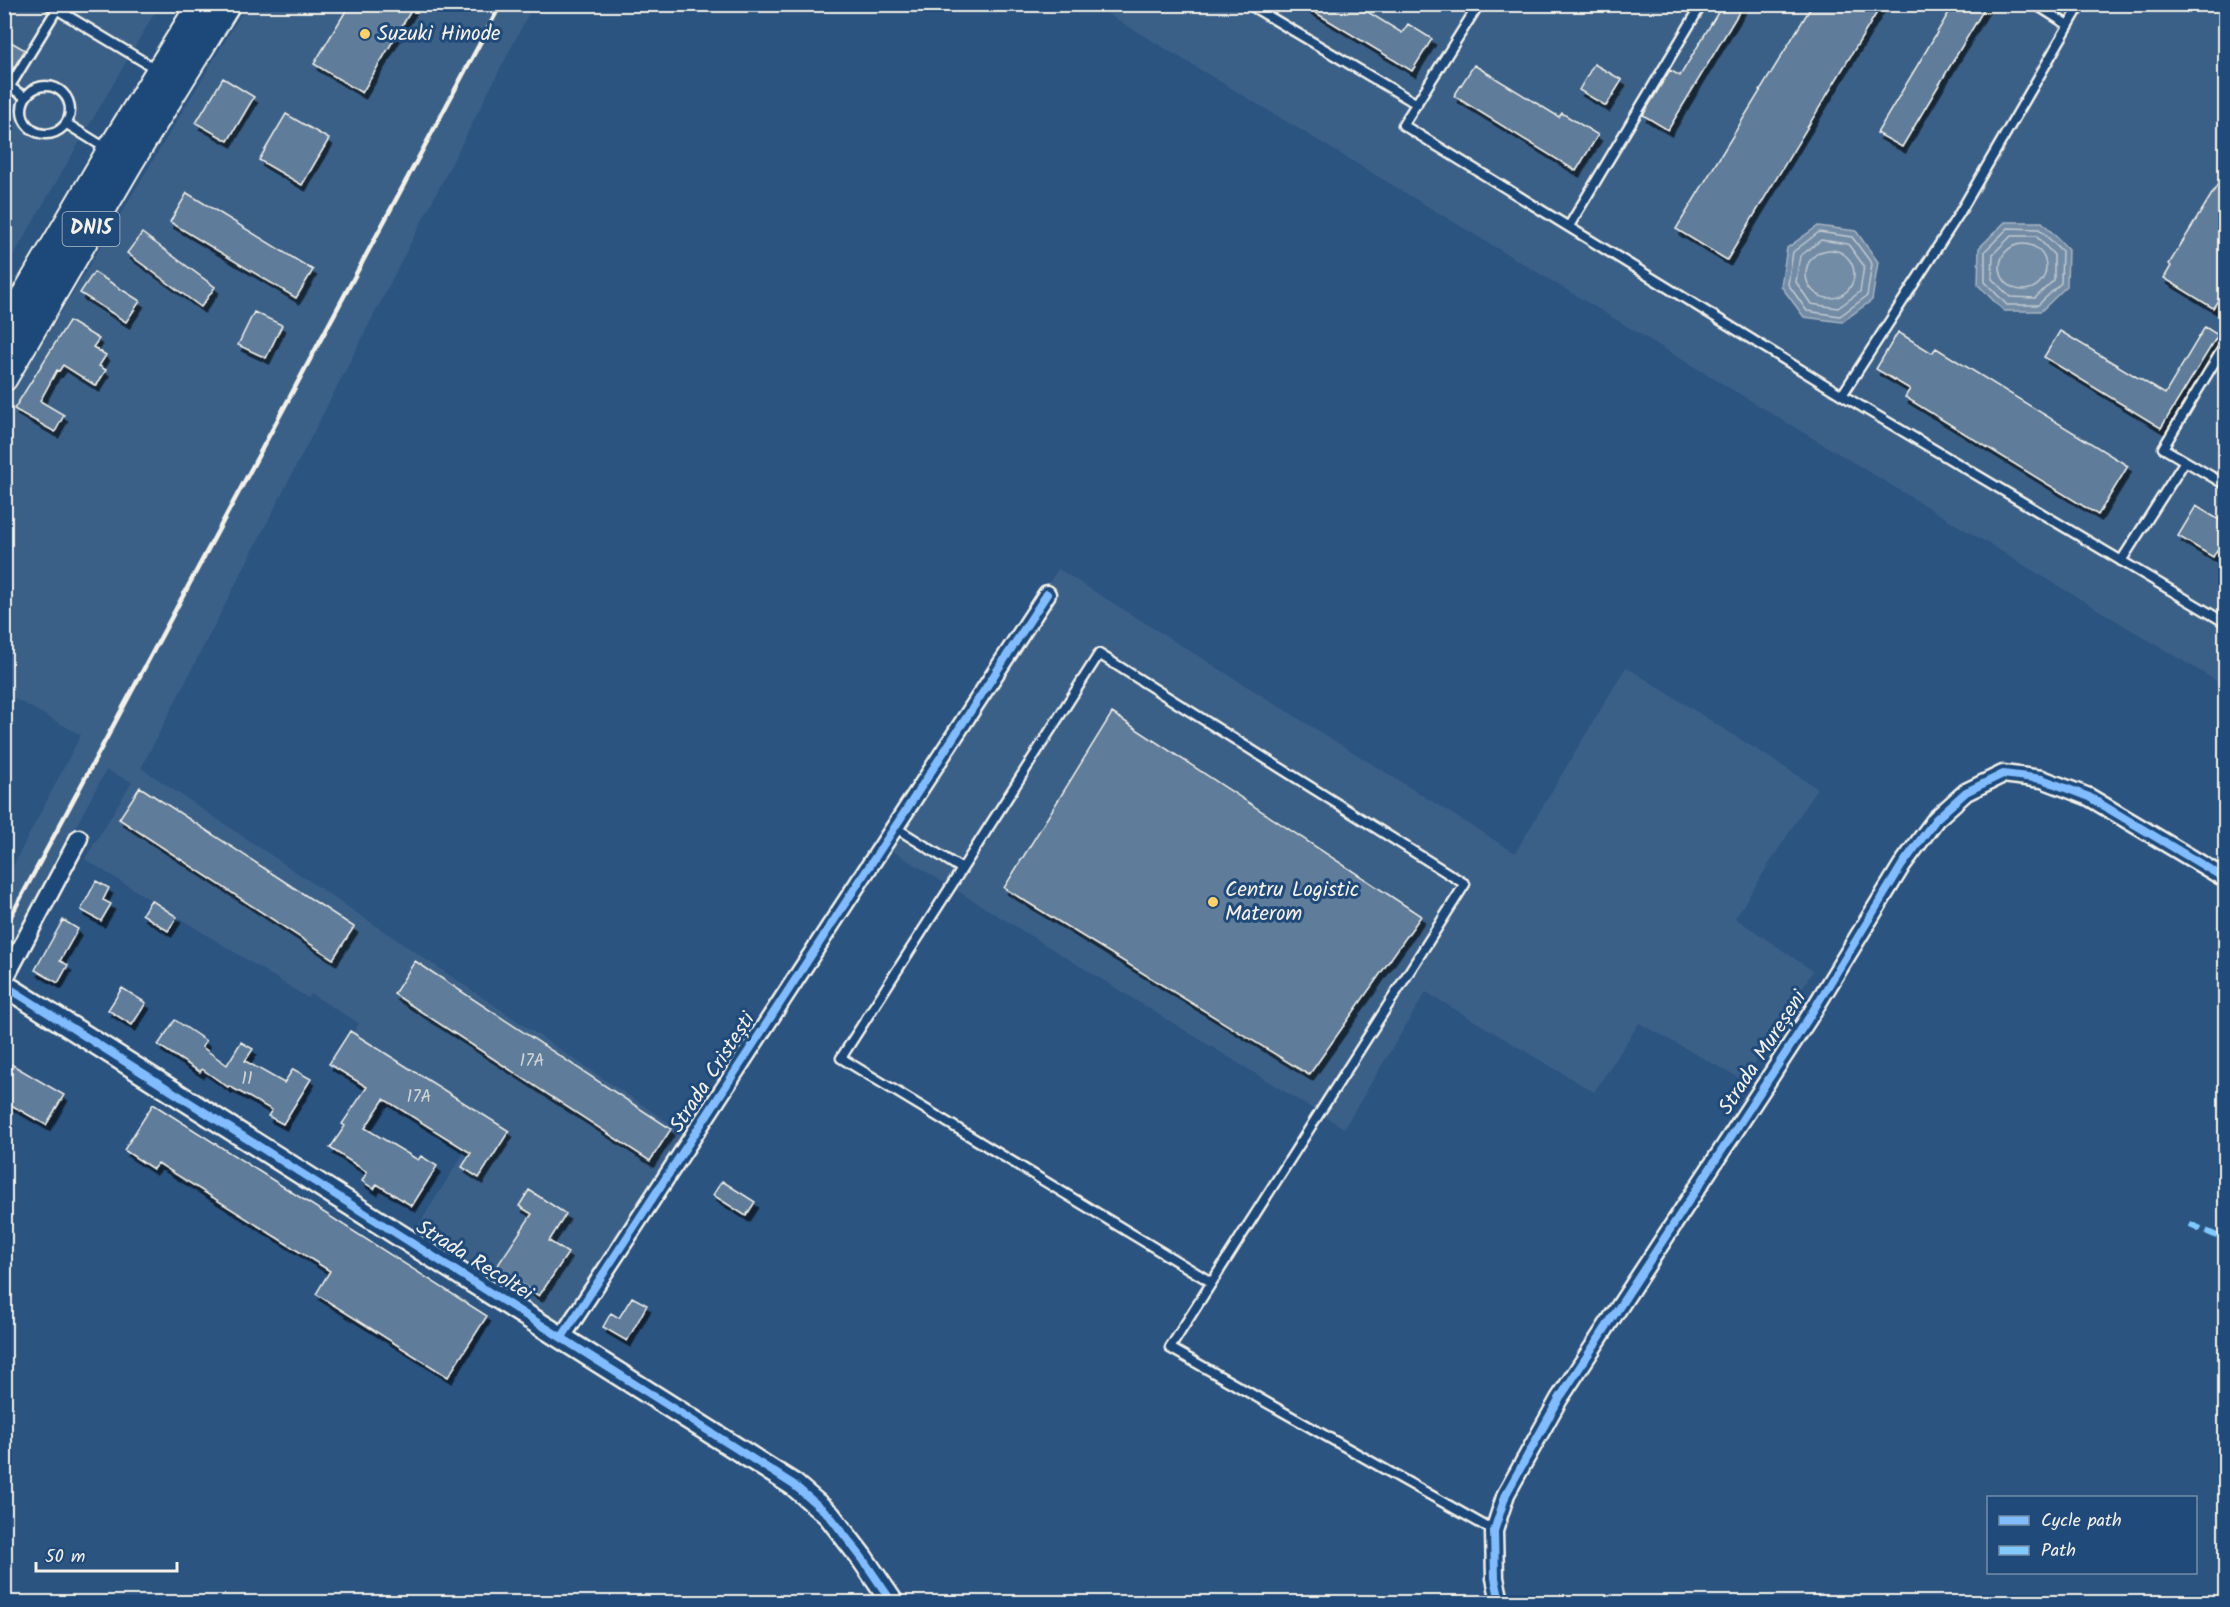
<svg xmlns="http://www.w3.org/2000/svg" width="2230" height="1607" viewBox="0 0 2230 1607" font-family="Kalam,sans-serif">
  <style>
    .built { fill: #3b6088 }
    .water { fill: #738ca6; stroke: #a7b4c0; stroke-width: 1.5 }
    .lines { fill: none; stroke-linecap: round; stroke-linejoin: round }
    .shore { stroke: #c0c9ce; stroke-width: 1.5 }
    .building { fill: #5e7b9a; stroke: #f4f1e8; stroke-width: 1.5; filter: url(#shadow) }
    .service-casing { stroke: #f4f1e8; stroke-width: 13 }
    .minor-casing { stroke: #f4f1e8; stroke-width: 21 }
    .tertiary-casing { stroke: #f4f1e8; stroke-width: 26 }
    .primary-casing { stroke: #f4f1e8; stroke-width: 30 }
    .service { stroke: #1f4a7a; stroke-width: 8 }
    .minor { stroke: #1f4a7a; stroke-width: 16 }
    .tertiary { stroke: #1f4a7a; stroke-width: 21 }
    .primary { stroke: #1f4a7a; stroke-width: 26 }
    .rail { stroke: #f4f1e8; stroke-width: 4.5 }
    .quiet { stroke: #80caff; stroke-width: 6; stroke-dasharray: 12 6; stroke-linecap: butt }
    .cycleway-casing { stroke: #1f4a7a; stroke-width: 11 }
    .cycleway { stroke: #80bcff; stroke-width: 8 }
    .poi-dot { fill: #ffd166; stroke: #1f4a7a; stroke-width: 2 }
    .labels { text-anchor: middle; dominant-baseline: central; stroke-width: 6; stroke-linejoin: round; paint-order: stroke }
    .number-label { font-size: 18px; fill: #ced4d4 }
    .shield { fill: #1f4a7a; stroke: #b4bfc7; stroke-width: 1.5 }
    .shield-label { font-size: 20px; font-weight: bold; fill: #f4f1e8 }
    .poi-label { font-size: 21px; fill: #f4f1e8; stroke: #1f4a7a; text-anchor: start }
    .street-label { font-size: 21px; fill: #f4f1e8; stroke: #1f4a7a }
  </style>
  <defs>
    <filter id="shadow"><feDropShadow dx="3.5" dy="6" stdDeviation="0" flood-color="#0009"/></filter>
  </defs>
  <rect width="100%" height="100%" fill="#2c5481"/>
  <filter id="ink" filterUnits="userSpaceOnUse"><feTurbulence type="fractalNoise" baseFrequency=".0167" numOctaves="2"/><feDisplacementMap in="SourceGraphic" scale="12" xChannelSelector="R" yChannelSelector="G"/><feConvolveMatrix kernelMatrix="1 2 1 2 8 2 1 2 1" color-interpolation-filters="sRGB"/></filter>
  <g filter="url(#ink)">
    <path class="built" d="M 5,5 L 159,5 L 5,270 Z
      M 247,5 L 533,5 L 141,768 L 690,1137 L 564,1326 L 418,1226 L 467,1148 L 334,1065 L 359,1023 L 311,994 L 308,998 L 85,859 L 132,782 L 106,770 L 48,878 L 8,963 L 5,976 L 5,881 L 81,735 L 5,693 L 5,405 Z
      M 1093,5 L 2225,5 L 2225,686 Z
      M 1058,569 L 1515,853 L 1626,667 L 1817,788 L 1735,918 L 1813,971 L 1743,1080 L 1639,1023 L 1594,1092 L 1426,992 L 1344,1128 L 878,842 Z"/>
    <path class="water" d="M 2005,222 L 2042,222 L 2068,249 L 2067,286 L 2041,311 L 2004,311 L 1978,285 L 1979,248 Z
      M 1818,226 L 1856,231 L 1878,262 L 1872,300 L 1842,322 L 1804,317 L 1781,286 L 1787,248 Z"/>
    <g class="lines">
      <path class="shore" d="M 2008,228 L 2039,229 L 2062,251 L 2061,283 L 2038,305 L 2007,305 L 1985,282 L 1985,251 Z
        M 1819,232 L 1852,237 L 1872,264 L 1867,296 L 1840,316 L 1807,311 L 1788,284 L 1793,252 Z
        M 2011,236 L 2036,236 L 2054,255 L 2054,280 L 2035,298 L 2010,297 L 1992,279 L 1993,254 Z
        M 1821,240 L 1848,244 L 1864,266 L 1860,292 L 1838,308 L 1811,304 L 1796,282 L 1800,256 Z
        M2000 267a23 23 0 1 1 46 0a23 23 0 1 1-46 0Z
        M1806 274a24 24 0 1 1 48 0a24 24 0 1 1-48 0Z"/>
    </g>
    <path class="building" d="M 350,4 L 415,4 L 362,93 L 314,64 Z
      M 1301,4 L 1355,4 L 1402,33 L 1408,24 L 1432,39 L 1412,71 Z
      M 1723,4 L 1744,4 L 1668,130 L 1643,115 L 1670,70 L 1680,76 Z
      M 1813,4 L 1882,4 L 1727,260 L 1676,229 Z
      M 1954,4 L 1987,4 L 1902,147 L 1877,133 Z
      M 4,38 L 25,50 L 4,83 Z
      M 1594,64 L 1622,80 L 1606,106 L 1579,90 Z
      M 1474,65 L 1559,117 L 1562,113 L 1598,135 L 1576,171 L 1454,96 Z
      M 223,78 L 254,97 L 228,141 L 196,123 Z
      M 286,114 L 329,139 L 302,185 L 259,160 Z
      M 2226,171 L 2226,288 L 2213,308 L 2164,278 L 2171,266 L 2169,264 Z
      M 187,193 L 313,270 L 296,298 L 170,222 Z
      M 142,233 L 215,287 L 201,307 L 127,253 Z
      M 94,272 L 140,301 L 126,322 L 80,293 Z
      M 254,312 L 282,325 L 266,358 L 238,345 Z
      M 69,321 L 99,339 L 93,347 L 106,355 L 99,366 L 106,370 L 96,386 L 63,365 L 59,371 L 57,370 L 40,401 L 64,415 L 55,432 L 14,409 Z
      M 2205,327 L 2218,335 L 2161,428 L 2044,357 L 2060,331 L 2165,394 Z
      M 1898,332 L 1932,353 L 1936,348 L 2128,466 L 2098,515 L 1905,397 L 1910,389 L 1876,369 Z
      M 2196,506 L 2226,524 L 2226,558 L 2217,550 L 2213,557 L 2178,536 Z
      M 1112,713 L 1421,916 L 1309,1075 L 1004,888 Z
      M 140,787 L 354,927 L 333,959 L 119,819 Z
      M 96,881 L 109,888 L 103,900 L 111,904 L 101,921 L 81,910 Z
      M 151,900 L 177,917 L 168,931 L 142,914 Z
      M 63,920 L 78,929 L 60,961 L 68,965 L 58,983 L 35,970 Z
      M 415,961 L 671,1129 L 650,1161 L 394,994 Z
      M 122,988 L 146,1003 L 132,1025 L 108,1010 Z
      M 175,1020 L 206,1041 L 202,1047 L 227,1065 L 241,1042 L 253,1049 L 245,1061 L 284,1083 L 293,1069 L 311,1079 L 283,1124 L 268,1116 L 272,1110 L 229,1086 L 228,1087 L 202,1069 L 200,1072 L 158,1045 Z
      M 350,1031 L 509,1131 L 479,1178 L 462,1167 L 471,1153 L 384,1099 L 365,1128 L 418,1160 L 421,1156 L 437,1166 L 412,1206 L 377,1184 L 374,1189 L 362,1181 L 367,1172 L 330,1148 L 345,1126 L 342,1124 L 367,1087 L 329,1064 Z
      M 4,1060 L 64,1095 L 46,1125 L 4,1101 Z
      M 153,1104 L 487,1316 L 448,1377 L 316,1294 L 330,1271 L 158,1163 L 153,1169 L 124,1150 Z
      M 722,1181 L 755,1202 L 746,1216 L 713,1195 Z
      M 529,1190 L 566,1214 L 549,1241 L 568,1253 L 539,1296 L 496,1268 L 532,1214 L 519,1206 Z
      M 632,1297 L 647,1305 L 627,1341 L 603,1327 L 611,1313 L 619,1318 Z"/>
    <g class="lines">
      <g class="service-casing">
        <path id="service" d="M 48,4 L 156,69
          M 1248,4 L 1417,104
          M 1479,4 L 1403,125 L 1842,395 L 2226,623
          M 2035,4 L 2068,25
          M22 110a24 24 0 1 1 48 0a24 24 0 1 1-48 0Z
          M 10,87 L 25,97
          M 4,96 L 57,9
          M 67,124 L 107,149
          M 1569,226 L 1702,4
          M 2226,343 L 2163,448 L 2226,485
          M 1842,395 L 1959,214 L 2081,4
          M 2121,561 L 2185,461
          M 896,828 L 962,869 L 1099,654 L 1465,884 L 1170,1348 L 1494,1531
          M 962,869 L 841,1058 L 1211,1282"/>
      </g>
      <g class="minor-casing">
        <path id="minor" d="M 4,980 L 79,838
          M 562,1337 L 1047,594
          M 1500,1602 L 1495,1578 L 1494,1531 L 1506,1494 L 1559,1399 L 1808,1019 L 1902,865 L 1936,819 L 1966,792 L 2003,774 L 2042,779 L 2089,797 L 2226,879"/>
      </g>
      <g class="tertiary-casing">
        <path id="tertiary" d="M 4,985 L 794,1485 L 829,1515 L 862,1558 L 892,1602"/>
      </g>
      <g class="primary-casing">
        <path id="primary" d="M 4,331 L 110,151 L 201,4
          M 4,378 L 130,162 L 227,4"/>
      </g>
      <use href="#service" class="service"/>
      <use href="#minor" class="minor"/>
      <use href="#tertiary" class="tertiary"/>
      <use href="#primary" class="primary"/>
      <path class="rail" d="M 4,929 L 501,4"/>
      <path class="quiet" d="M 2190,1224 L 2226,1240"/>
      <g class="cycleway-casing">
        <path id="cycleway" d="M 4,985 L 794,1485 L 829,1515 L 862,1558 L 892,1602
          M 562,1337 L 1047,594
          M 1500,1602 L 1495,1578 L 1494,1531 L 1506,1494 L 1559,1399 L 1808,1019 L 1902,865 L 1936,819 L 1966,792 L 2003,774 L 2042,779 L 2089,797 L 2226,879"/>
      </g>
      <use href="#cycleway" class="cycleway"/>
    </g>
  </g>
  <g class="poi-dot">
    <circle cx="365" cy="34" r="6"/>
    <circle cx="1213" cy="902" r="6"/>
  </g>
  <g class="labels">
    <g class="number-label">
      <text x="532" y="1061">17A</text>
      <text x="247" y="1079">11</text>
      <text x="419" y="1097">17A</text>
    </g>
    <rect class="shield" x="62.5" y="212" width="57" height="34" rx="4.5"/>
    <g class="shield-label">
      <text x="91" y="229">DN15</text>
    </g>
    <g class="poi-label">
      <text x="377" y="34">Suzuki Hinode</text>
      <text x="1225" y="890">Centru Logistic<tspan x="1225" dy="24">Materom</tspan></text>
    </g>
    <g class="street-label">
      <text transform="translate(1763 1053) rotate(-57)">Strada Mureșeni</text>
      <text transform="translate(713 1073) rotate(-57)">Strada Cristești</text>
      <text transform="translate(474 1261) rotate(32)">Strada Recoltei</text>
    </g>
  </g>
  <rect width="2230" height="1607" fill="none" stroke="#1f4a7a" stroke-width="24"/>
  <rect x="12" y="12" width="2206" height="1583" fill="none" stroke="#f4f1e8" stroke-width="2" filter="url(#ink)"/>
  <rect x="1987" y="1496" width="210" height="78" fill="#1f4a7a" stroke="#748da6" stroke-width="1.5"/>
  <rect x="1999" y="1516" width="30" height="9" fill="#80bcff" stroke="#748da6" stroke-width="1.5"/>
  <text x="2041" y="1526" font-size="18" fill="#f4f1e8">Cycle path</text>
  <rect x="1999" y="1546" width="30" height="9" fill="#80caff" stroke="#748da6" stroke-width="1.5"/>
  <text x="2041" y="1556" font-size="18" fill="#f4f1e8">Path</text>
  <path d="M36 1562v9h141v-9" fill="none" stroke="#f4f1e8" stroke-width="3"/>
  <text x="45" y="1562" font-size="18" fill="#f4f1e8" stroke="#1f4a7a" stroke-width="4.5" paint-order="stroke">50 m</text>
</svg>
